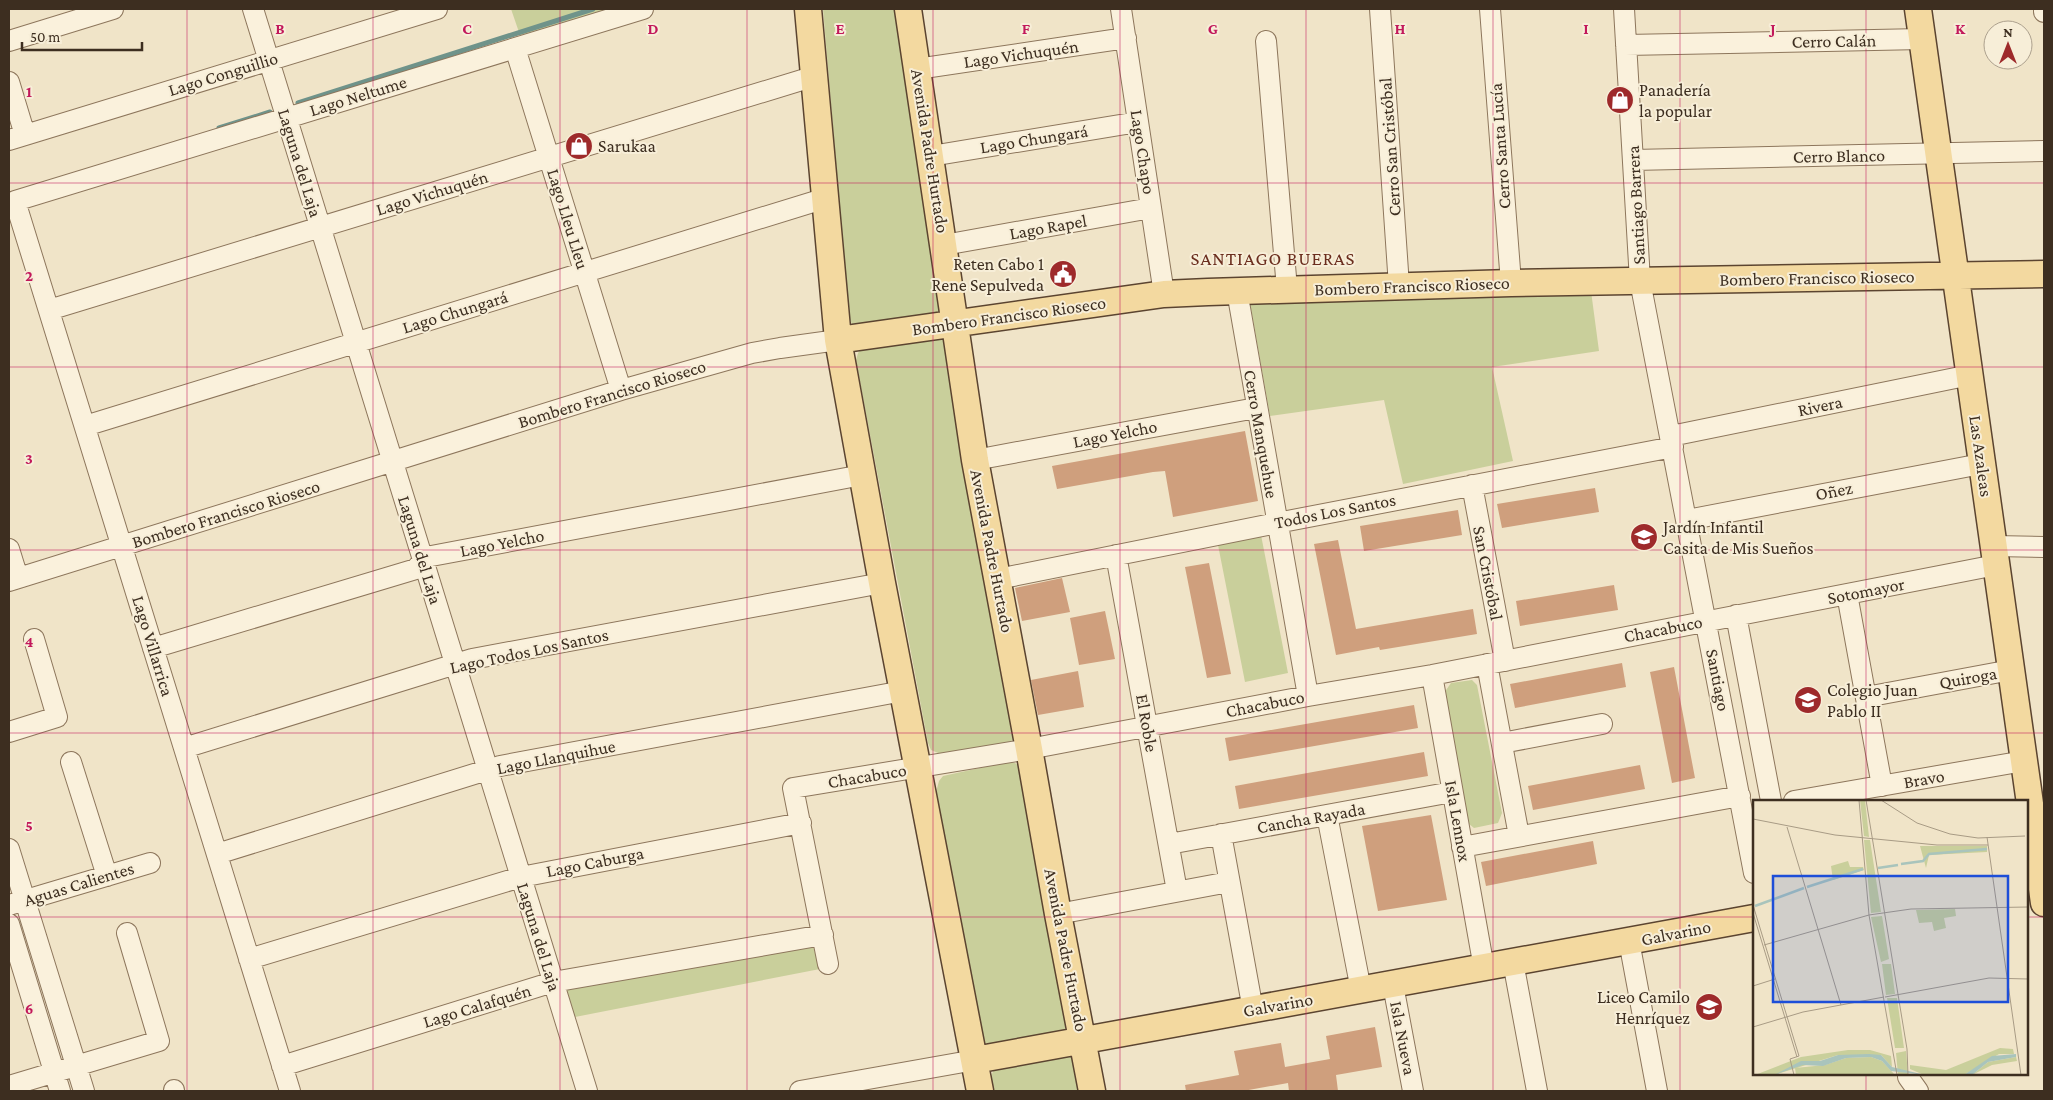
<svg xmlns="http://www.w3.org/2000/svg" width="2053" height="1100" viewBox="0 0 2053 1100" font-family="'Crimson Pro',serif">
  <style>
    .green { fill: #c9cf9b }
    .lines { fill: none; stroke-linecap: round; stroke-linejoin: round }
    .stream { stroke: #6f938a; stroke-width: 5 }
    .building { fill: #cf9f7d }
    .minor-casing { stroke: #8d765c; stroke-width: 22 }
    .major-casing { stroke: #5b4430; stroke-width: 29 }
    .minor { stroke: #faf1dc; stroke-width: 20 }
    .major { stroke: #f3d9a0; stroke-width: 26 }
    .grid { fill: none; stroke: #c2185b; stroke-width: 1; stroke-opacity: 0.55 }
    .labels { text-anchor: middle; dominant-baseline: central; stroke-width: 4; stroke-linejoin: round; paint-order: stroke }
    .street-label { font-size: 18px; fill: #3d2e20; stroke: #f7eed8 }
    .poi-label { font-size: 18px; fill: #3d2e20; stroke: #f7eed8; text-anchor: start }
    .neighbourhood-label { font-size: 19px; letter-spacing: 1px; fill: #6b2e1e; stroke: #f7eed8 }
    .inset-river { fill: none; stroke: #a9c4bc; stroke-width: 2.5 }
    .inset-road { fill: none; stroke: #a89b85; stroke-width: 1 }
    .view { fill: #1d4ed8; fill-opacity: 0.15; stroke: #1d4ed8; stroke-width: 2.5 }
    .inset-edge { fill: none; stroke: #3d2e20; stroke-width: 2.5 }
    .grid-label { font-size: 16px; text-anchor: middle; font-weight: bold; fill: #c2185b; stroke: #f7eed8; stroke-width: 4; stroke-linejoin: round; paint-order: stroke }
  </style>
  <rect width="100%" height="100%" fill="#f0e4c8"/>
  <path class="green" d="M 511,9 L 616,9 L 521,38 Z
    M 823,9 L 897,9 L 941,301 L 939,316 L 853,326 L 849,318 Z
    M 1591,291 L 1599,351 L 1492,367 L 1513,461 L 1403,484 L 1384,400 L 1270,416 L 1250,303 Z
    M 940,338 L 946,343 L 1016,732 L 1013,740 L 1005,744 L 943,755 L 931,750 L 928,743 L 856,360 L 858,353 L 862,348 Z
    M 1261,535 L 1288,673 L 1245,682 L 1218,545 Z
    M 1472,680 L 1477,685 L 1502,813 L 1498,823 L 1474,828 L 1469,824 L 1444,693 L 1451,683 Z
    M 1007,762 L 1015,763 L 1022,768 L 1067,1031 L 992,1047 L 984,1042 L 981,1034 L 936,792 L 939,781 L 943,776 Z
    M 812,943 L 820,969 L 575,1017 L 563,987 Z
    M 1069,1055 L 1075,1060 L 1084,1091 L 991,1091 C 989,1080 990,1074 998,1065 Z"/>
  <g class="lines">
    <path class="stream" d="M 298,103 L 593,9
      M 219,128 L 270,112"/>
  </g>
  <path class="building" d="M 1245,431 L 1258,501 L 1173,517 L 1165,471 L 1153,472 L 1057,489 L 1052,466 Z
    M 1595,488 L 1599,512 L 1502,528 L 1497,504 Z
    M 1458,510 L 1462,535 L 1364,551 L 1360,526 Z
    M 1338,540 L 1356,629 L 1473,609 L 1477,634 L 1380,650 L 1379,647 L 1336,655 L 1314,544 Z
    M 1209,563 L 1231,674 L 1207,678 L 1185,567 Z
    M 1062,578 L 1070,612 L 1022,621 L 1015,588 Z
    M 1614,585 L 1618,610 L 1520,626 L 1516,601 Z
    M 1105,611 L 1115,659 L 1079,665 L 1070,618 Z
    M 1622,663 L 1626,687 L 1515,708 L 1510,684 Z
    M 1674,667 L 1695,778 L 1672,783 L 1650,672 Z
    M 1078,671 L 1084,707 L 1038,715 L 1031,680 Z
    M 1414,705 L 1418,728 L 1229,761 L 1225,738 Z
    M 1424,752 L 1428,776 L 1239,809 L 1235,786 Z
    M 1640,765 L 1645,789 L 1533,810 L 1528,786 Z
    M 1431,815 L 1447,900 L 1378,911 L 1362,826 Z
    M 1593,841 L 1597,864 L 1486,886 L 1481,862 Z
    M 1375,1027 L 1382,1067 L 1336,1075 L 1338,1091 L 1289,1091 L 1288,1083 L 1243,1091 L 1186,1091 L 1185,1085 L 1239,1075 L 1234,1051 L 1281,1043 L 1285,1067 L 1330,1059 L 1326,1036 Z"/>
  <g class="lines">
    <g class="minor-casing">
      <path id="minor" d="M 253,9 L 587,1091
        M 1121,9 L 1164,294
        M 1380,9 L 1399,286
        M 1490,9 L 1511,283
        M 1624,9 L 1640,281 L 1754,873
        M 2044,9 L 2044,12
        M 9,41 L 113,9
        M 1266,41 L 1287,289
        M 1626,45 L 1922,39
        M 515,48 L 621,390
        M 917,69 L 1126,38
        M 9,82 L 25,135
        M 9,140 L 437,9
        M 931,156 L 1138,122
        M 1633,160 L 2044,151
        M 944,245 L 1151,208
        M 1237,291 L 1308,696
        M 49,310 L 815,76
        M 85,426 L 826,198
        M 1671,436 L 1970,375
        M 975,460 L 1256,408
        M 1472,485 L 1505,661
        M 1687,520 L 1981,464
        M 1994,546 L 2044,547
        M 9,549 L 18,578
        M 1116,555 L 1177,891
        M 998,579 L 1277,523 L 1673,447
        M 9,581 L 621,390 L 752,353 L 780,348 L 838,340
        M 1847,594 L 1882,786
        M 1736,615 L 1771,801
        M 153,648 L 416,569 L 426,557 L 862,475
        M 1487,664 L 1519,836
        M 1432,675 L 1484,968
        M 1866,697 L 2011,670
        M 9,732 L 57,717 L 34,639
        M 1502,743 L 1602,724
        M 184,748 L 472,659 L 882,583
        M 71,762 L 107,876
        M 1794,801 L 2024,761
        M 1327,815 L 1361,990
        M 1221,834 L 1253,1010
        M 1169,844 L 1452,792
        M 1462,847 L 1740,796
        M 9,849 L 84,1091
        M 217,854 L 500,766 L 903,691
        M 9,905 L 150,863
        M 1058,914 L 1229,882
        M 9,924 L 60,1091
        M 1629,941 L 1657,1091
        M 249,959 L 521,877 L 801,823
        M 1513,962 L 1537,1091
        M 828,964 L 793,788 L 1029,749 L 1308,696 L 1432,675 L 1996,565
        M 1393,985 L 1413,1091
        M 282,1066 L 553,982 L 823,935
        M 1908,1077 L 1918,1091
        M 9,1086 L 159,1041 L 127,933
        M 174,1090 L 174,1091
        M 290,1091 L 15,201 L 643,9
        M 800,1091 L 975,1060"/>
    </g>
    <g class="major-casing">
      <path id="major" d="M 808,9 L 838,340 L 882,583 L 980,1091
        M 908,9 L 975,460 L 1029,749 L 1058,914 L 1092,1091
        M 1918,9 L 2044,903
        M 838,340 L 1164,294 L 1208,292 L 1511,283 L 2044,274
        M 975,1060 L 1754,918"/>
    </g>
    <use href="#minor" class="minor"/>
    <use href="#major" class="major"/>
  </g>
  <path class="grid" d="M 187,9 L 187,1091M 373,9 L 373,1091M 560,9 L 560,1091M 747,9 L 747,1091M 933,9 L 933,1091M 1120,9 L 1120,1091M 1306,9 L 1306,1091M 1493,9 L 1493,1091M 1680,9 L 1680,1091M 1866,9 L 1866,801M 9,183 L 2044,183M 9,367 L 2044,367M 9,550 L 2044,550M 9,733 L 2044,733M 9,917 L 1754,917M 2027,917 L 2044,917M 1866,1074 L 1866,1091"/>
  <defs>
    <g id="shop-disc" transform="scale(1.4375)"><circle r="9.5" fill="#9e2a2b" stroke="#f7eed8"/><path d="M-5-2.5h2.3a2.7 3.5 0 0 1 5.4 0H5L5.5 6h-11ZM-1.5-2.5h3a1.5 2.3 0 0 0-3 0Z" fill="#fff"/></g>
    <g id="civic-disc" transform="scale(1.4375)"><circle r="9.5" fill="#9e2a2b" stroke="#f7eed8"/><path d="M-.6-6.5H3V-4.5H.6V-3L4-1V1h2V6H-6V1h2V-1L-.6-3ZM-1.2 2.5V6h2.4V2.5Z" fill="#fff"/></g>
    <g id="school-disc" transform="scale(1.4375)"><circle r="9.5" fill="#9e2a2b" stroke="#f7eed8"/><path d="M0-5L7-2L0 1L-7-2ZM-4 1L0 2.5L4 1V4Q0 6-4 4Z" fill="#fff"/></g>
  </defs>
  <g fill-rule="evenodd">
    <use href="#shop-disc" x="1620" y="100"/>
    <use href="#shop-disc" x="579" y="146"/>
    <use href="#civic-disc" x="1063" y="274"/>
    <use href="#school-disc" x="1644" y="537"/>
    <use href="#school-disc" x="1808" y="700"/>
    <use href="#school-disc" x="1709" y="1007"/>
  </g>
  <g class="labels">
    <g class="street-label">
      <text transform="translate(1834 41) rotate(-1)">Cerro Calán</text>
      <text transform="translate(1021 54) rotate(-8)">Lago Vichuquén</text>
      <text transform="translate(223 74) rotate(-17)">Lago Conguillio</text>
      <text transform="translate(358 96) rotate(-17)">Lago Neltume</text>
      <text transform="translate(1034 139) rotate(-9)">Lago Chungará</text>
      <text transform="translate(1500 146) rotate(-94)">Cerro Santa Lucía</text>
      <text transform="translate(1390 147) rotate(-94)">Cerro San Cristóbal</text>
      <text transform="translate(930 151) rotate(81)">Avenida Padre Hurtado</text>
      <text transform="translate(1143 152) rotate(81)">Lago Chapo</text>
      <text transform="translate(1839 156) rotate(-1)">Cerro Blanco</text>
      <text transform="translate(300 163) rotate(73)">Laguna del Laja</text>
      <text transform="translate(432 193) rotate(-17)">Lago Vichuquén</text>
      <text transform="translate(1636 205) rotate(-93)">Santiago Barrera</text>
      <text transform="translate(568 219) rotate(73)">Lago Lleu Lleu</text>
      <text transform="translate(1048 227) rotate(-10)">Lago Rapel</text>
      <text transform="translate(1817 278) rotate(-1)">Bombero Francisco Rioseco</text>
      <text transform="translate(1412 286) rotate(-2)">Bombero Francisco Rioseco</text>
      <text transform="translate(455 312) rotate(-17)">Lago Chungará</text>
      <text transform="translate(1009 316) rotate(-8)">Bombero Francisco Rioseco</text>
      <text transform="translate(612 394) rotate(-17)">Bombero Francisco Rioseco</text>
      <text transform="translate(1820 406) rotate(-12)">Rivera</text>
      <text transform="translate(1115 434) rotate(-11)">Lago Yelcho</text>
      <text transform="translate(1261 434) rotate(80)">Cerro Manquehue</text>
      <text transform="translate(1981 456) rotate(82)">Las Azaleas</text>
      <text transform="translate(1834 491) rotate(-11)">Oñez</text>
      <text transform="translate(1335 511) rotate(-11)">Todos Los Santos</text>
      <text transform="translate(226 514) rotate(-17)">Bombero Francisco Rioseco</text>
      <text transform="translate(502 543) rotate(-11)">Lago Yelcho</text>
      <text transform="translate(420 550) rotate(73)">Laguna del Laja</text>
      <text transform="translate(992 551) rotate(79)">Avenida Padre Hurtado</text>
      <text transform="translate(1488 573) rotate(79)">San Cristóbal</text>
      <text transform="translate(1866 591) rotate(-11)">Sotomayor</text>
      <text transform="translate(1663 629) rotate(-11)">Chacabuco</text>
      <text transform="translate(153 646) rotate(73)">Lago Villarrica</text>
      <text transform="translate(529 651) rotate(-12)">Lago Todos Los Santos</text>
      <text transform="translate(1968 678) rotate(-10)">Quiroga</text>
      <text transform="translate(1718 680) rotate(79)">Santiago</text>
      <text transform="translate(1265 704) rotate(-11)">Chacabuco</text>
      <text transform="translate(1147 723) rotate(80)">El Roble</text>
      <text transform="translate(556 757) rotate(-11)">Lago Llanquihue</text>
      <text transform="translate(867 776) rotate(-9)">Chacabuco</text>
      <text transform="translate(1924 779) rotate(-10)">Bravo</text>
      <text transform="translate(1311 818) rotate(-10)">Cancha Rayada</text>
      <text transform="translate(1458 821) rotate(80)">Isla Lennox</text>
      <text transform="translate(595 862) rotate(-11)">Lago Caburga</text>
      <text transform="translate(79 884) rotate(-17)">Aguas Calientes</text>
      <text transform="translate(1676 933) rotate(-11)">Galvarino</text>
      <text transform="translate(539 937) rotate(73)">Laguna del Laja</text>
      <text transform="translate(1066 950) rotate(79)">Avenida Padre Hurtado</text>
      <text transform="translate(1278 1005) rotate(-10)">Galvarino</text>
      <text transform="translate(477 1006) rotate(-17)">Lago Calafquén</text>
      <text transform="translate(1403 1038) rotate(79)">Isla Nueva</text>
    </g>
    <g class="poi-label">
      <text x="1639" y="90">Panadería<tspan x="1639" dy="21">la popular</tspan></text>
      <text x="598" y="146">Sarukaa</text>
      <text x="1044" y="264" text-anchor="end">Reten Cabo 1<tspan x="1044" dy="21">Rene Sepulveda</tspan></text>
      <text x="1663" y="527">Jardín Infantil<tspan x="1663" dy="21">Casita de Mis Sueños</tspan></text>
      <text x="1827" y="690">Colegio Juan<tspan x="1827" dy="21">Pablo II</tspan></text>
      <text x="1690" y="997" text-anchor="end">Liceo Camilo<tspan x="1690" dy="21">Henríquez</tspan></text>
    </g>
    <g class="neighbourhood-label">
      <text x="1273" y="258">SANTIAGO BUERAS</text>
    </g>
  </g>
  <g transform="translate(1753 800)">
    <rect width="275" height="275" fill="#f0e4c8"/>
    <path d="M 107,0 L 112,0 L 116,37 L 111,36 ZM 111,40 L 117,40 L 128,112 L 118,113 ZM 167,46 L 234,46 L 234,52 L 176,55 L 173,68 ZM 95,61 L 97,67 L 110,67 L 111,70 L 80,80 L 78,66 ZM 202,109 L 203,116 L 191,118 L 193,128 L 181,131 L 179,122 L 166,123 L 163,110 ZM 129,116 L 136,159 L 128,162 L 118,117 ZM 129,164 L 138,164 L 142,194 L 133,195 ZM 134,198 L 144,198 L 151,248 L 142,248 ZM 247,248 L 260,249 L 261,254 L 246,254 L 211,275 L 171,275 L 157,269 L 157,265 L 193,270 ZM 95,250 L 117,250 L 138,256 L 139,267 L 128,255 L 85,255 L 21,275 L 2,275 L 48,257 ZM 153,251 L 155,275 L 145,275 L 143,253 ZM 118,257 L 129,261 L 142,275 L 43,275 L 42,268 L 72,265 L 93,258 ZM 263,257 L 264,261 L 239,265 L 219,275 L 235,262 Z" fill="#c9cf9b"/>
    <path d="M 116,254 L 128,255 L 139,267 L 172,275 L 138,271 L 129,261 L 118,257 L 93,258 L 70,266 L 50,265 L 21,275 L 48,261 L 67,261 L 85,255 ZM 263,254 L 263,257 L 235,262 L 219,275 L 211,275 L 239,256 Z" fill="#a9c4bc"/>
    <path class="inset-river" d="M 148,64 L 170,61 L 176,54 L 234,49M 125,68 L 145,65M 54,87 L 110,69M 2,106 L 51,88"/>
    <path class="inset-road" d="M 106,0 L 116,115 L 144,275M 113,0 L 154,249 L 155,275M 128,0 L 164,23 L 197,34 L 225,38 L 272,36M 0,19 L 82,35 L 184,45 L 235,45M 34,27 L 88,205M 234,37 L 268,275M 0,105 L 46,256 L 37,259 L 41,275M 0,113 L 44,257M 116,115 L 158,109 L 275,107M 11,145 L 116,115M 0,186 L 22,179M 132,197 L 236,178 L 275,179M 0,227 L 50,212 L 131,197"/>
    <path class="view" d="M 20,76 L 255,76 L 255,202 L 20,202 Z"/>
    <rect width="275" height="275" class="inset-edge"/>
  </g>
  <g class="grid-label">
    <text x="280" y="34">B</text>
    <text x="467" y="34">C</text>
    <text x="653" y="34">D</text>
    <text x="840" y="34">E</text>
    <text x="1026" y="34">F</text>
    <text x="1213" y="34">G</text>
    <text x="1400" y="34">H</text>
    <text x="1586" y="34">I</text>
    <text x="1773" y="34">J</text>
    <text x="1960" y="34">K</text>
    <text x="29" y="97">1</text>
    <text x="29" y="281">2</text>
    <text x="29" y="464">3</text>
    <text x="29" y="647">4</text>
    <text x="29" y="831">5</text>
    <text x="29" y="1014">6</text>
  </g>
  <rect width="2053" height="1100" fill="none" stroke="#3d2e20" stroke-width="20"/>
  <g transform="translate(2008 45)"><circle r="24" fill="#f7eed8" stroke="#ada18e"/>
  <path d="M0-4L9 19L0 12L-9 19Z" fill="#9e2a2b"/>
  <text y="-8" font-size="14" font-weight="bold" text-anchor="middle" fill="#3d2e20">N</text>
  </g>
  <path d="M22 42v8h120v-8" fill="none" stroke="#3d2e20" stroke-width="2.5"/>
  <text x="30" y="42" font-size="15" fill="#3d2e20" stroke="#f7eed8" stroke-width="4" paint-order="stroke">50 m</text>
</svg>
